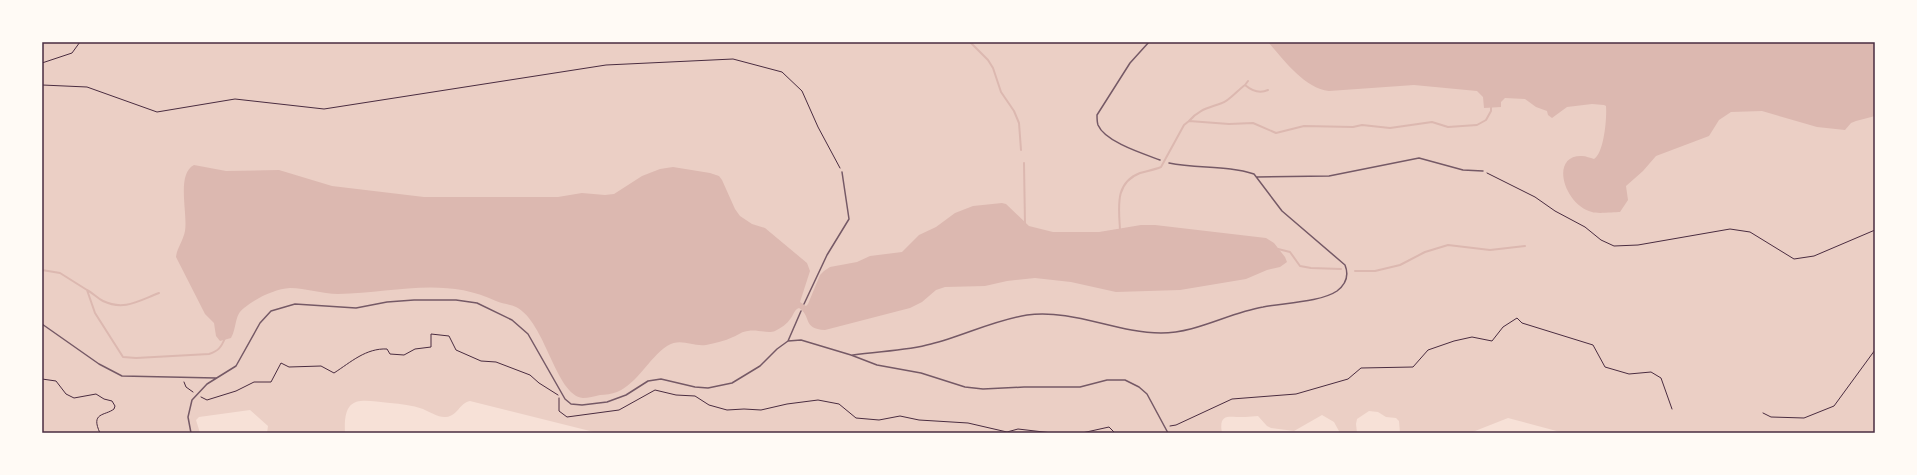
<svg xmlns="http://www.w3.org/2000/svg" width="1917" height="475" viewBox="0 0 1917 475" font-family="Cabin,sans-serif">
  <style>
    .green { fill: #ebcfc5 }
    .water { fill: #dcb8b0 }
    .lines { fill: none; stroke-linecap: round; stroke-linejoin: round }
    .stream { stroke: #dcb8b0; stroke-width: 2 }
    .path { stroke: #4a2c40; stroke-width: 1 }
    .service { stroke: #755966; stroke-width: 1.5 }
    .neatline { fill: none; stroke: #4a2c40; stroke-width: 1.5 }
  </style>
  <rect width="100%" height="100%" fill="#f7e1d7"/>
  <path class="green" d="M 42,42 L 1875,42 L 1875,432 L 1564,433 L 1508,418 L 1470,433 L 1400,433 L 1399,421 L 1396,418 L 1386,417 L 1378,412 L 1369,411 L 1357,419 L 1356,424 L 1357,433 L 1340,433 L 1334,422 L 1322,415 L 1294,431 L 1271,428 L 1267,426 L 1258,416 C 1254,416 1250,417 1245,417 C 1231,418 1218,411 1222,433 L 598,433 L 470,401 C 459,403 458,416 446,417 C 439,418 430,412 423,409 C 412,405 401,404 390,403 C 360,400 343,394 345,433 L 267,433 L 268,426 L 250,410 L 199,417 L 196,420 L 200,433 L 42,433 Z"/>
  <path class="water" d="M 1268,42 L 1875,42 L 1875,116 L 1856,121 L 1851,123 L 1845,130 L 1817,127 L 1762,111 L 1731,112 L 1719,120 L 1709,136 L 1656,156 L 1643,171 L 1626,186 L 1628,200 L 1620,212 C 1614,212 1597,214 1592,212 C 1564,205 1549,155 1582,156 C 1586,156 1590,158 1594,159 C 1604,153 1607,118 1606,106 L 1604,105 L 1592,104 L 1567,107 L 1552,118 L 1548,115 L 1547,111 L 1536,107 L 1525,99 L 1505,98 L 1501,102 L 1501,107 L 1484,108 L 1483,97 L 1477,91 L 1414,85 L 1329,91 C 1304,88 1284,60 1268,42 Z
    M 194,165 L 226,171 L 279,170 L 332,186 L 424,197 L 558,197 L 582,193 L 605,195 L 614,194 L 642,176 L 660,169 L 673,167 L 710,173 L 719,176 L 722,180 L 735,209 L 740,216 L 752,224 L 765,228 L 807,263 L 810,271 L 800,302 L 806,306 L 808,304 L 820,275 L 824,271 L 830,267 L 857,262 L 870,256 L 902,252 L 919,235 L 936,227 L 955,213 L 973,206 L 1002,203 L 1006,204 L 1029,226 L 1053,232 L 1099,232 L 1141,225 L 1155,225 L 1266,238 L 1274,243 L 1285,257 L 1287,262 L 1280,267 L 1267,270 L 1246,279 L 1180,290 L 1116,292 L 1071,282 L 1035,278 L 1007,281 L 985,286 L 945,287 L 936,290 L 922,302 L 910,308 L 825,330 C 802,329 812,316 799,308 C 794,310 794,314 791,318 C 787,324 781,328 775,331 C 768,334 757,329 748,331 C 743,331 738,335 733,337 C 725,341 715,343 706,345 C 692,347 681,337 667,346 C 648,359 638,383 617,392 C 612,394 605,395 600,395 C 595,396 588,398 583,398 C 555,395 546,322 516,307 C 510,304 502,304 496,301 C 444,276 393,293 338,294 C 322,294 306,288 290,288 C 275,289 256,298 244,308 C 234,315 237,328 231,338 L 220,341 L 216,336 L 214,323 L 205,314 L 176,257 C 177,248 183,241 185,231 C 188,213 176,174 194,165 Z"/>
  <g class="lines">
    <path class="stream" d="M 970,42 L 988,60 L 993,68 L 1001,92 L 1014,111 L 1019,123 L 1021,150
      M 1245,85 L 1248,81
      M 1189,121 C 1199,109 1209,108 1222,103 C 1228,102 1239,89 1245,85 C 1252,91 1259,94 1268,90
      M 1024,163 L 1025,225
      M 1120,230 C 1119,208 1114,183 1140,173 C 1146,171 1154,170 1161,167 L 1184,125 L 1189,121 L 1229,124 L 1253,123 L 1276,133 L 1304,126 L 1353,127 L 1362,125 L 1390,128 L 1432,122 L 1448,127 L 1477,125 L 1486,120 L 1491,111 L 1491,106
      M 1278,249 L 1290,252 L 1300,266 L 1311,268 L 1341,269
      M 42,270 L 60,273 L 87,290 L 95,313 L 123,357 L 136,358 L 209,354 C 218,351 221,348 225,338
      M 1355,271 L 1375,271 L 1400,265 L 1425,252 L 1448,245 L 1490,250 L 1525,246
      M 87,290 C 93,293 97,298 103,301 C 124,311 138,301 159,293"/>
    <path class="path" d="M 42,63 L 72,53 L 80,42
      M 42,85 L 87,87 L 157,112 L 235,99 L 324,109 L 606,65 L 733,59 L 782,72 L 802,91 L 818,127 L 840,168
      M 1487,173 L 1535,197 L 1555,211 L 1585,227 L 1601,240 L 1614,246 L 1638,245 L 1730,229 L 1750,232 L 1794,259 L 1814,256 L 1875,230
      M 42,379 L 56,381 L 66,394 L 74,398 L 96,394 L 104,399 L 112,401 L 115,406 L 114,409 C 105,416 90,412 100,433
      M 184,382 L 186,387 L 193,392
      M 201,397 L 207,400 L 236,391 L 254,382 L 271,382 L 281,363 L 289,367 L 321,366 L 334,373 C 351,362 366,348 387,349 L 390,354 L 404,355 L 415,349 L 431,347 L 431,334 L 449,336 L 456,350 L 481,361 L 496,362 L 530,375 L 539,383 L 558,395
      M 559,398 L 559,411 L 567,417 L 619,410 L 655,390 L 676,395 L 695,396 L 709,405 L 727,410 L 744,409 L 761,410 L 787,404 L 818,400 L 839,404 L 856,418 L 879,420 L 900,416 L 919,420 L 968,423 L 1007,432 L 1018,429 L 1052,433
      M 1763,413 L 1771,417 L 1804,418 L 1834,406 L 1875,350
      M 1170,426 L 1176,425 L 1232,399 L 1296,394 L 1348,379 L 1361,368 L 1413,367 L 1428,350 L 1454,341 L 1472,337 L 1492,341 L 1503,327 L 1517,318 L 1522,323 L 1593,345 L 1605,367 L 1629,374 L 1651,372 L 1661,378 L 1672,409
      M 1082,433 L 1109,427 L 1115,433"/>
    <path class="service" d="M 1149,42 L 1130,63 L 1097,115 C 1097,118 1097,122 1098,125 C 1105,142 1144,154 1160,160
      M 1257,177 L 1329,176 L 1419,158 L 1463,170 L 1483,171
      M 804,304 L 827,255 L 849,219 L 842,172
      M 42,324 L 99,364 L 122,376 L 216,378
      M 788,341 L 801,311
      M 853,355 C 879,351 906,351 931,344 C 963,336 994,320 1027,315 C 1074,309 1116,333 1161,333 C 1197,333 1228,313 1263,307 C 1283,303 1321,302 1337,291 C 1346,284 1349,275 1345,265 L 1282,211 L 1254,174 C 1227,165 1197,169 1169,163
      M 191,433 L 188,417 L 192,400 L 207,384 L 236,366 L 260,323 L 271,311 L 295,304 L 356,308 L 387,302 L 414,300 L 456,300 L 477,303 L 512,320 L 528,334 L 565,399 L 571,404 L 582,405 L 607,402 L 626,395 L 648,381 L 661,379 L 695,387 L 708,388 L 732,383 L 760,366 L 777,349 L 788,341 L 801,340 L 851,355 L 877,365 L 921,373 L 965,387 L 983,389 L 1024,387 L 1080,387 L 1107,380 L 1125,380 L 1139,387 L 1147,394 L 1168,433"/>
  </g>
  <rect width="1917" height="475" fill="none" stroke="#fffaf5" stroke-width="86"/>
  <rect x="43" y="43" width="1831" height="389" class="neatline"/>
</svg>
